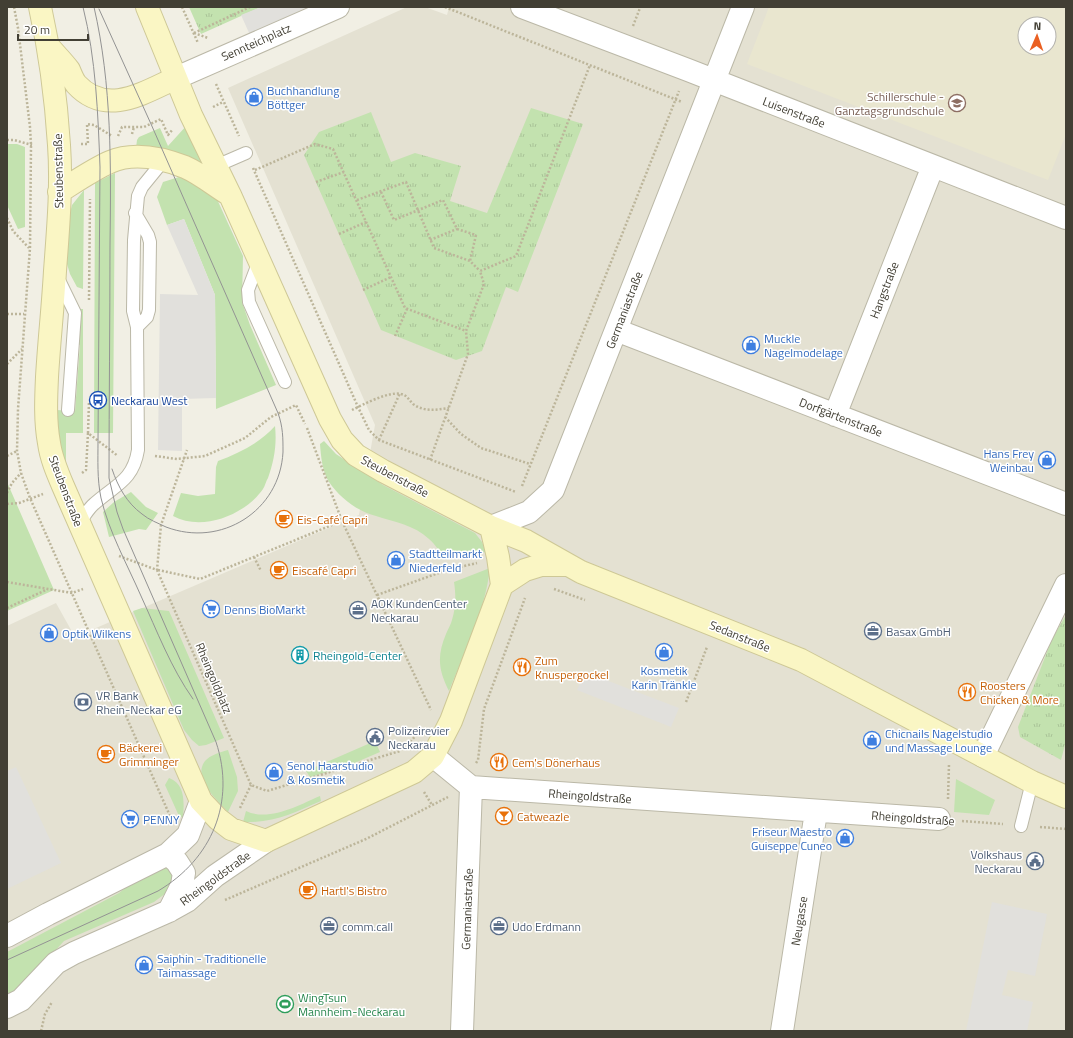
<svg xmlns="http://www.w3.org/2000/svg" width="1073" height="1038" viewBox="0 0 1073 1038" font-family="'Titillium Web',sans-serif">
  <style>
    .residential { fill: #e4e1d2; fill-rule: evenodd }
    .education { fill: #e9e6cf; fill-rule: evenodd }
    .grass { fill: #c3e2af }
    .park { fill: url(#park-tufts) }
    .parking { fill: #e1e0dc }
    .lines { fill: none; stroke-linecap: round; stroke-linejoin: round }
    .lane-casing { stroke: #bbb8a7; stroke-width: 14 }
    .street-casing { stroke: #bbb8a7; stroke-width: 24 }
    .secondary-casing { stroke: #cec896; stroke-width: 24 }
    .path { stroke: #bcb59a; stroke-width: 2.5; stroke-dasharray: 2 2; stroke-linecap: butt }
    .lane { stroke: #fff; stroke-width: 12 }
    .street { stroke: #fff; stroke-width: 22 }
    .secondary { stroke: #faf6c4; stroke-width: 22 }
    .tram { stroke: #939393; stroke-width: 1 }
    .labels { text-anchor: middle; dominant-baseline: central; stroke-width: 3; stroke-linejoin: round; paint-order: stroke }
    .street-label { font-size: 12px; fill: #423f34; stroke: #fff }
    .shop-label { font-size: 12px; fill: #366cbe; stroke: #fff; text-anchor: start }
    .education-label { font-size: 12px; fill: #785e54; stroke: #fff; text-anchor: end }
    .transit-label { font-size: 12px; fill: #164399; stroke: #fff; text-anchor: start }
    .food-label { font-size: 12px; fill: #c56008; stroke: #fff; text-anchor: start }
    .service-label { font-size: 12px; fill: #4e5e75; stroke: #fff; text-anchor: start }
    .culture-label { font-size: 12px; fill: #0d838f; stroke: #fff; text-anchor: start }
    .leisure-label { font-size: 12px; fill: #27864d; stroke: #fff; text-anchor: start }
  </style>
  <defs>
    <pattern id="park-tufts" width="24" height="20" patternUnits="userSpaceOnUse"><rect width="24" height="20" fill="#c3e2af"/><path d="M3 7l-1-3M5 7V3M7 7l1-3M15 17l-1-3M17 17v-4M19 17l1-3" fill="none" stroke="#a9c397"/></pattern>
  </defs>
  <rect width="100%" height="100%" fill="#f1efe4"/>
  <path class="residential" d="M 407,7 L 425,7 L 447,15 L 449,7 L 1066,7 L 1066,1031 L 7,1031 L 7,626 L 56,603 L 75,637 L 359,515 L 375,425 L 228,88 ZM 1025,24 L 1049,24 L 1049,48 L 1025,48 Z"/>
  <path class="education" d="M 769,7 L 1066,7 L 1066,134 L 1048,180 L 747,64 ZM 1025,24 L 1049,24 L 1049,48 L 1025,48 Z"/>
  <path class="grass" d="M 187,125 L 203,162 L 201,163 L 190,157 L 170,151 L 136,148 L 137,140 L 139,137 L 160,128 L 168,146 Z
    M 7,144 L 17,144 L 25,147 L 25,227 L 18,229 L 7,205 Z
    M 115,173 L 113,433 L 94,433 L 95,183 Z
    M 179,177 L 191,181 L 216,197 L 243,256 L 242,302 L 250,325 L 276,385 L 216,409 L 215,295 L 184,219 L 167,225 L 157,197 L 163,182 Z
    M 84,190 L 83,289 L 77,287 L 70,274 L 67,264 L 69,217 L 72,205 Z
    M 81,309 L 83,309 L 83,433 L 66,433 L 66,466 L 60,451 L 56,410 L 75,411 L 80,345 L 78,344 Z
    M 275,426 C 277,445 274,461 268,478 C 266,481 265,486 263,489 C 245,515 202,532 173,516 L 181,493 L 198,496 L 215,494 L 216,467 L 218,461 C 239,453 260,443 275,426 Z
    M 324,441 L 336,454 L 383,485 L 475,533 L 482,542 L 486,552 L 444,558 C 440,552 435,544 429,539 C 414,525 395,522 376,516 C 357,511 340,498 329,482 C 322,471 321,456 320,444 Z
    M 7,482 L 54,590 L 7,611 Z
    M 131,492 L 146,507 L 158,513 L 146,530 L 139,529 L 109,537 L 103,512 L 114,502 Z
    M 490,568 C 485,611 465,651 449,691 C 438,670 437,655 446,634 C 448,629 451,624 452,620 C 456,607 456,595 454,582 Z
    M 142,608 L 169,611 L 224,738 L 206,745 L 199,746 L 192,740 L 184,730 L 133,611 Z
    M 375,741 L 380,752 L 345,767 L 310,777 L 306,771 Z
    M 228,750 L 237,777 L 238,791 L 228,812 C 217,800 192,778 205,761 C 210,755 221,752 228,750 Z
    M 169,778 C 186,784 184,804 183,818 L 179,816 L 165,785 Z
    M 956,779 L 995,800 L 989,815 L 954,812 Z
    M 320,796 L 321,801 C 293,813 275,823 243,822 L 246,811 C 269,822 299,805 320,796 Z
    M 163,867 L 170,867 L 176,877 L 166,893 L 154,902 L 64,941 L 22,987 L 7,998 L 7,952 L 119,893 L 134,881 Z"/>
  <path class="park" d="M 189,7 L 261,7 L 201,34 Z
    M 531,108 L 583,124 L 518,292 L 506,287 L 482,351 L 456,360 L 381,330 L 304,155 L 319,132 L 371,112 L 391,162 L 415,153 L 461,166 L 450,201 L 487,213 Z
    M 1066,615 L 1066,741 L 1061,760 L 1020,737 L 1018,727 L 1052,639 Z"/>
  <path class="parking" d="M 261,7 L 312,7 L 250,35 L 241,15 Z
    M 184,219 L 215,295 L 216,398 L 182,399 L 182,451 L 158,450 L 160,294 L 198,295 L 167,225 Z
    M 585,672 L 679,708 L 671,727 L 577,690 Z
    M 16,767 L 61,863 L 7,889 L 7,771 Z
    M 992,902 L 1047,914 L 1035,976 L 1008,970 L 1002,995 L 1033,1002 L 1027,1031 L 966,1031 Z"/>
  <g class="lines">
    <g class="lane-casing">
      <path id="lane" d="M 216,166 L 246,153
        M 135,213 L 148,235 L 150,242 L 149,310 L 147,317 L 137,327
        M 259,261 L 248,290 L 249,302 L 285,382
        M 58,278 L 75,313 L 68,410
        M 79,523 C 84,517 88,509 94,504 C 115,485 133,481 138,450 L 137,327 L 133,311 L 134,240 L 138,196 L 142,187 L 164,160
        M 1021,826 L 1032,782"/>
    </g>
    <g class="street-casing">
      <path id="street" d="M 522,7 L 688,70 L 1066,218
        M 176,78 L 338,7
        M 616,330 L 1066,504
        M 835,415 L 933,166
        M 491,527 L 529,512 L 553,490 L 743,7
        M 433,756 L 471,787 L 939,819
        M 983,756 L 1066,585
        M 168,854 L 177,862 L 184,873 L 182,885 L 169,911
        M 7,936 L 48,914 L 168,854 L 188,835 L 201,801
        M 7,1007 L 21,1000 L 56,963 L 74,953 L 169,911 L 187,901 L 215,876 L 266,841
        M 462,1031 L 471,787
        M 782,1031 L 816,812"/>
    </g>
    <g class="secondary-casing">
      <path id="secondary" d="M 40,7 C 50,52 56,98 59,145 C 62,186 58,230 55,271 C 53,307 49,342 47,377 C 46,399 45,421 49,443 C 51,458 57,472 63,486 L 201,801 L 218,819 L 231,829 L 266,841 L 414,772 L 433,756 L 451,721 L 502,585 L 498,557 L 491,527
        M 147,7 L 191,115 L 230,195 L 330,419 L 342,440 L 356,455 L 383,471 L 491,527 L 526,541 L 581,572 L 801,660 L 1032,782 L 1066,797
        M 49,47 C 55,54 63,62 69,70 C 71,75 73,80 76,84 C 106,117 143,93 176,78
        M 59,192 C 75,182 92,170 110,162 C 133,152 162,158 185,167 C 201,174 215,186 230,195
        M 502,585 L 525,570 L 541,565 L 568,565"/>
    </g>
    <path class="path" d="M 14,7 L 18,28 L 30,127 L 31,145 L 30,248 L 18,409 L 17,451 L 21,473 L 30,498 L 170,816
      M 182,7 L 198,43
      M 445,7 L 682,102
      M 633,26 L 640,8
      M 194,33 L 208,38
      M 194,33 L 250,7
      M 216,84 L 239,136
      M 213,107 L 223,102
      M 132,134 L 134,127
      M 118,136 L 122,127 L 144,127 L 161,119 L 168,135 L 173,129
      M 7,140 L 14,140 L 32,145
      M 81,144 L 88,144 L 87,124 L 94,125 L 112,136
      M 253,168 L 358,407 L 369,430 L 379,440 L 516,492
      M 255,170 L 315,144 L 333,149 L 405,308 L 466,331 L 484,284 L 480,271 L 516,256 L 590,65
      M 316,182 L 344,172
      M 381,192 L 394,220 L 443,200 L 457,229 L 476,235 L 470,261
      M 357,200 L 406,182 L 434,248 L 470,261 L 480,271
      M 7,218 L 13,231 L 29,248
      M 339,234 L 366,222
      M 430,240 L 457,229
      M 363,290 L 391,277
      M 89,300 L 90,199
      M 7,314 L 24,314
      M 395,336 L 407,309
      M 7,364 L 22,349
      M 352,410 C 364,404 389,391 401,394 C 407,395 409,400 413,404 C 424,412 436,410 449,408
      M 445,417 L 461,434 L 481,448 L 530,464
      M 307,428 L 342,521 L 431,710
      M 88,433 L 89,401
      M 379,440 L 400,393
      M 7,456 L 17,451
      M 155,456 L 177,459 L 205,456 L 245,438 L 271,417 L 296,405 L 305,424
      M 430,460 L 468,354 L 466,331
      M 82,473 L 86,470 L 88,433 L 118,456
      M 522,486 L 679,91
      M 7,493 L 12,483 L 21,473
      M 7,504 L 19,503 L 43,494
      M 119,556 L 157,570 L 161,525 L 187,450
      M 254,557 L 261,571
      M 157,570 L 251,785 L 267,791 L 400,751
      M 158,570 L 200,579 L 342,521
      M 7,582 L 72,593 L 83,589
      M 554,589 L 585,600
      M 377,595 L 447,570 L 477,563
      M 7,608 L 48,589
      M 686,702 L 707,647
      M 408,745 L 416,735
      M 476,763 L 478,760 L 484,709 L 525,598
      M 424,792 L 432,805
      M 948,799 L 949,764
      M 240,808 L 251,785
      M 962,821 L 1003,824
      M 1040,827 L 1066,829
      M 225,900 L 366,839 L 448,797
      M 41,1031 L 45,1014 L 52,1002"/>
    <use href="#lane" class="lane"/>
    <use href="#street" class="street"/>
    <use href="#secondary" class="secondary"/>
    <path class="tram" d="M 83,7 C 96,59 98,114 100,167 L 98,441 C 98,460 97,479 101,498 C 109,532 127,564 141,596 C 157,631 171,668 193,699
      M 99,9 L 151,124 L 278,413 C 283,427 283,438 283,452 C 280,511 221,548 166,527 C 158,523 149,520 142,514 C 127,503 118,487 112,469
      M 7,960 L 158,891 C 212,859 236,802 216,742 L 123,529 L 117,512 L 109,478 C 109,400 110,322 110,245 C 111,165 112,85 94,7"/>
  </g>
  <defs>
    <g id="shop-ring" transform="scale(0.9)"><circle r="9.5" fill="#fff" stroke="#3f7fe0" stroke-width="1.5"/><path d="M-5-2.5h2.3a2.7 3.5 0 0 1 5.4 0H5L5.5 6h-11ZM-1.5-2.5h3a1.5 2.3 0 0 0-3 0Z" fill="#3f7fe0"/></g>
    <g id="school-ring" transform="scale(0.9)"><circle r="9.5" fill="#fff" stroke="#8d6e63" stroke-width="1.5"/><path d="M0-5L7-2L0 1L-7-2ZM-4 1L0 2.5L4 1V4Q0 6-4 4Z" fill="#8d6e63"/></g>
    <g id="bus-ring" transform="scale(0.9)"><circle r="9.5" fill="#fff" stroke="#1a4fb4" stroke-width="1.5"/><path d="M-5-6H5V4H4V6H2V4H-2V6H-4V4H-5ZM-3.5-4V0h7V-4ZM-3.5 1.2v1.5H-2V1.2ZM2 1.2v1.5H3.5V1.2Z" fill="#1a4fb4"/></g>
    <g id="cafe-ring" transform="scale(0.9)"><circle r="9.5" fill="#fff" stroke="#e8710a" stroke-width="1.5"/><path d="M-5.5-4.5H6V0H3Q3 3.5 0 3.5H-2.5Q-5.5 3.5-5.5 0ZM3-3.2v2h1.7v-2ZM-6 4.5H4V6H-6Z" fill="#e8710a"/></g>
    <g id="supermarket-ring" transform="scale(0.9)"><circle r="9.5" fill="#fff" stroke="#3f7fe0" stroke-width="1.5"/><path d="M-6-5.5h2.5l.6 2H6L4.5 2H-2.5L-4.4-4H-6ZM-1.5 3.2a1.3 1.3 0 1 0 .1 0ZM3 3.2a1.3 1.3 0 1 0 .1 0Z" fill="#3f7fe0"/></g>
    <g id="office-ring" transform="scale(0.9)"><circle r="9.5" fill="#fff" stroke="#5c6f8a" stroke-width="1.5"/><path d="M-6-3h4V-5.5h4V-3h4V5H-6ZM-1-4.5V-3h2v-1.5ZM-6 0V1H6V0Z" fill="#5c6f8a"/></g>
    <g id="building-ring" transform="scale(0.9)"><circle r="9.5" fill="#fff" stroke="#0f9aa8" stroke-width="1.5"/><path d="M-4-6H4V6H1V3H-1V6H-4ZM-2.5-4.3h1.7v1.8h-1.7ZM.8-4.3h1.7v1.8H.8ZM-2.5-1h1.7V.8h-1.7ZM.8-1h1.7V.8H.8Z" fill="#0f9aa8"/></g>
    <g id="restaurant-ring" transform="scale(0.9)"><circle r="9.5" fill="#fff" stroke="#e8710a" stroke-width="1.5"/><path d="M-5-6h1v4h1v-4h1v4h1v-4h1v5L-1.5 .5V6h-2V.5L-5-1ZM5-6V6H3V1.5H1.5Q1.5-4 5-6Z" fill="#e8710a"/></g>
    <g id="bank-ring" transform="scale(0.9)"><circle r="9.5" fill="#fff" stroke="#5c6f8a" stroke-width="1.5"/><path d="M-6-4H6V4H-6ZM0-2.3a2.3 2.3 0 1 0 0 4.6a2.3 2.3 0 1 0 0-4.6Z" fill="#5c6f8a"/></g>
    <g id="civic-ring" transform="scale(0.9)"><circle r="9.5" fill="#fff" stroke="#5c6f8a" stroke-width="1.5"/><path d="M-.6-6.5H3V-4.5H.6V-3L4-1V1h2V6H-6V1h2V-1L-.6-3ZM-1.2 2.5V6h2.4V2.5Z" fill="#5c6f8a"/></g>
    <g id="bar-ring" transform="scale(0.9)"><circle r="9.5" fill="#fff" stroke="#e8710a" stroke-width="1.5"/><path d="M-6-5H6L.8 .8V4.5H3.5V6h-7V4.5H-.8V.8Z" fill="#e8710a"/></g>
    <g id="stadium-ring" transform="scale(0.9)"><circle r="9.5" fill="#fff" stroke="#2e9e5b" stroke-width="1.5"/><path d="M0-5a6.5 5 0 1 0 0 10a6.5 5 0 1 0 0-10ZM-3.5-1.8h7v3.6h-7Z" fill="#2e9e5b"/></g>
  </defs>
  <g fill-rule="evenodd">
    <use href="#shop-ring" x="254" y="97"/>
    <use href="#school-ring" x="957" y="103"/>
    <use href="#shop-ring" x="751" y="345"/>
    <use href="#bus-ring" x="98" y="400"/>
    <use href="#shop-ring" x="1047" y="460"/>
    <use href="#cafe-ring" x="284" y="519"/>
    <use href="#shop-ring" x="396" y="560"/>
    <use href="#cafe-ring" x="279" y="570"/>
    <use href="#supermarket-ring" x="211" y="609"/>
    <use href="#office-ring" x="358" y="610"/>
    <use href="#office-ring" x="873" y="631"/>
    <use href="#shop-ring" x="49" y="633"/>
    <use href="#shop-ring" x="664" y="652"/>
    <use href="#building-ring" x="300" y="655"/>
    <use href="#restaurant-ring" x="522" y="667"/>
    <use href="#restaurant-ring" x="967" y="692"/>
    <use href="#bank-ring" x="83" y="702"/>
    <use href="#civic-ring" x="375" y="737"/>
    <use href="#shop-ring" x="872" y="740"/>
    <use href="#cafe-ring" x="106" y="754"/>
    <use href="#restaurant-ring" x="499" y="762"/>
    <use href="#shop-ring" x="274" y="772"/>
    <use href="#bar-ring" x="504" y="816"/>
    <use href="#supermarket-ring" x="130" y="819"/>
    <use href="#shop-ring" x="845" y="838"/>
    <use href="#civic-ring" x="1035" y="861"/>
    <use href="#cafe-ring" x="308" y="890"/>
    <use href="#office-ring" x="329" y="926"/>
    <use href="#office-ring" x="499" y="926"/>
    <use href="#shop-ring" x="144" y="965"/>
    <use href="#stadium-ring" x="285" y="1004"/>
  </g>
  <g class="labels">
    <g class="street-label">
      <text transform="translate(256 42) rotate(-24)">Sennteichplatz</text>
      <text transform="translate(794 112) rotate(21)">Luisenstraße</text>
      <text transform="translate(58 171) rotate(-91)">Steubenstraße</text>
      <text transform="translate(884 290) rotate(-69)">Hangstraße</text>
      <text transform="translate(624 310) rotate(-69)">Germaniastraße</text>
      <text transform="translate(841 417) rotate(21)">Dorfgärtenstraße</text>
      <text transform="translate(395 476) rotate(28)">Steubenstraße</text>
      <text transform="translate(66 491) rotate(69)">Steubenstraße</text>
      <text transform="translate(740 636) rotate(22)">Sedanstraße</text>
      <text transform="translate(214 678) rotate(67)">Rheingoldplatz</text>
      <text transform="translate(590 796) rotate(4)">Rheingoldstraße</text>
      <text transform="translate(913 818) rotate(4)">Rheingoldstraße</text>
      <text transform="translate(215 878) rotate(-36)">Rheingoldstraße</text>
      <text transform="translate(467 909) rotate(-88)">Germaniastraße</text>
      <text transform="translate(799 921) rotate(-81)">Neugasse</text>
    </g>
    <g class="shop-label">
      <text x="267" y="90">Buchhandlung<tspan x="267" dy="14">Böttger</tspan></text>
      <text x="764" y="338">Muckle<tspan x="764" dy="14">Nagelmodelage</tspan></text>
      <text x="1034" y="453" text-anchor="end">Hans Frey<tspan x="1034" dy="14">Weinbau</tspan></text>
      <text x="409" y="553">Stadtteilmarkt<tspan x="409" dy="14">Niederfeld</tspan></text>
      <text x="224" y="609">Denns BioMarkt</text>
      <text x="62" y="633">Optik Wilkens</text>
      <text x="664" y="670" text-anchor="middle">Kosmetik<tspan x="664" dy="14">Karin Tränkle</tspan></text>
      <text x="885" y="733">Chicnails Nagelstudio<tspan x="885" dy="14">und Massage Lounge</tspan></text>
      <text x="287" y="765">Senol Haarstudio<tspan x="287" dy="14">&amp; Kosmetik</tspan></text>
      <text x="143" y="819">PENNY</text>
      <text x="832" y="831" text-anchor="end">Friseur Maestro<tspan x="832" dy="14">Guiseppe Cuneo</tspan></text>
      <text x="157" y="958">Saiphin - Traditionelle<tspan x="157" dy="14">Taimassage</tspan></text>
    </g>
    <g class="education-label">
      <text x="944" y="96">Schillerschule -<tspan x="944" dy="14">Ganztagsgrundschule</tspan></text>
    </g>
    <g class="transit-label">
      <text x="111" y="400">Neckarau West</text>
    </g>
    <g class="food-label">
      <text x="297" y="519">Eis-Café Capri</text>
      <text x="292" y="570">Eiscafé Capri</text>
      <text x="535" y="660">Zum<tspan x="535" dy="14">Knuspergockel</tspan></text>
      <text x="980" y="685">Roosters<tspan x="980" dy="14">Chicken &amp; More</tspan></text>
      <text x="119" y="747">Bäckerei<tspan x="119" dy="14">Grimminger</tspan></text>
      <text x="512" y="762">Cem's Dönerhaus</text>
      <text x="517" y="816">Catweazle</text>
      <text x="321" y="890">Hartl's Bistro</text>
    </g>
    <g class="service-label">
      <text x="371" y="603">AOK KundenCenter<tspan x="371" dy="14">Neckarau</tspan></text>
      <text x="886" y="631">Basax GmbH</text>
      <text x="96" y="695">VR Bank<tspan x="96" dy="14">Rhein-Neckar eG</tspan></text>
      <text x="388" y="730">Polizeirevier<tspan x="388" dy="14">Neckarau</tspan></text>
      <text x="1022" y="854" text-anchor="end">Volkshaus<tspan x="1022" dy="14">Neckarau</tspan></text>
      <text x="342" y="926">comm.call</text>
      <text x="512" y="926">Udo Erdmann</text>
    </g>
    <g class="culture-label">
      <text x="313" y="655">Rheingold-Center</text>
    </g>
    <g class="leisure-label">
      <text x="298" y="997">WingTsun<tspan x="298" dy="14">Mannheim-Neckarau</tspan></text>
    </g>
  </g>
  <rect width="1073" height="1038" fill="none" stroke="#423f34" stroke-width="16"/>
  <g transform="translate(1037 36) rotate(2)"><circle r="19" fill="#ffffff" stroke="#b3b2ae"/>
  <path d="M0-3L7 15L0 10L-7 15Z" fill="#ea6022"/>
  <text y="-6" font-size="11" font-weight="bold" text-anchor="middle" fill="#423f34">N</text>
  </g>
  <path d="M18 34v6h70v-6" fill="none" stroke="#423f34" stroke-width="2"/>
  <text x="24" y="34" font-size="12" fill="#423f34" stroke="#ffffff" stroke-width="3" paint-order="stroke">20 m</text>
</svg>
